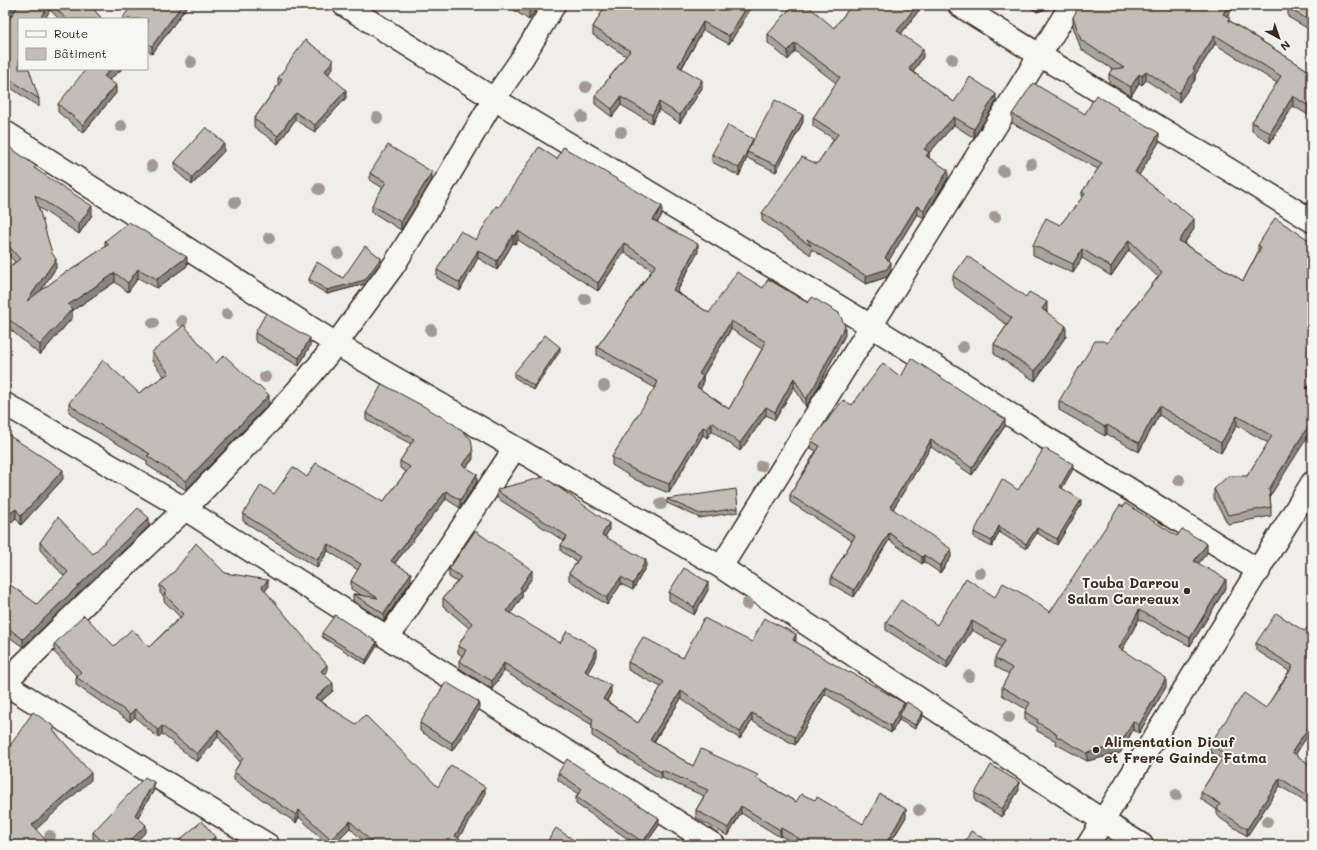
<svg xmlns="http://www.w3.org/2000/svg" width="1317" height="850" viewBox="0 0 1317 850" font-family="Mali,sans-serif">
<rect width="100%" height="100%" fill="#efeeea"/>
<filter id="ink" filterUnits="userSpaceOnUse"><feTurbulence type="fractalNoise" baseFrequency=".025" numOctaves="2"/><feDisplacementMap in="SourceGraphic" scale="8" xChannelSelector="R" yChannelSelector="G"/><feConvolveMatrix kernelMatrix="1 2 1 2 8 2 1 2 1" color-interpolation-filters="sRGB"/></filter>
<g filter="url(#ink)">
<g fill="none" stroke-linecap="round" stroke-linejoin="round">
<defs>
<path id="street" d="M344,5L494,99L871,326L956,379L1043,436L1150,502L1259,571
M959,5C1075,79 1195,147 1312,221
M5,132L336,344L721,567L1103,821L1142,845
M5,404L185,509L714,845
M721,567L1071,5
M388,638L515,448
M5,684L268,845"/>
<path id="secondary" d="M5,682L86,603L185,509L273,418L310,376L336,344L394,265L443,185L494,99L523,57L554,5
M1088,845L1312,483"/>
</defs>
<use href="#street" stroke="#3b2a1e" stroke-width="25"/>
<use href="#secondary" stroke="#3b2a1e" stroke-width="25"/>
<use href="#street" stroke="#f6f6f2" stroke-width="22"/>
<use href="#secondary" stroke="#f6f6f2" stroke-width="22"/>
</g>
<g fill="#a19992">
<circle cx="952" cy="59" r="6"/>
<circle cx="191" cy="62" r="6"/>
<circle cx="586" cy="87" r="6"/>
<circle cx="582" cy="117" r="6"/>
<circle cx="377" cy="118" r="6"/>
<circle cx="121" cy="126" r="6"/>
<circle cx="621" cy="132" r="6"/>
<circle cx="1031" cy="164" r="6"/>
<circle cx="152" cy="166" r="6"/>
<circle cx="1003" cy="171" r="6"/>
<circle cx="319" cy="189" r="6"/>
<circle cx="235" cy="202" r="6"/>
<circle cx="995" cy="217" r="6"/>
<circle cx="269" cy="238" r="6"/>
<circle cx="338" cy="253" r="6"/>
<circle cx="585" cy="299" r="6"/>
<circle cx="227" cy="314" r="6"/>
<circle cx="182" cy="321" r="6"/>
<circle cx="153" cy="323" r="6"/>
<circle cx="431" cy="330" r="6"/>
<circle cx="963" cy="347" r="6"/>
<circle cx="265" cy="377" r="6"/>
<circle cx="604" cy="386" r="6"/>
<circle cx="761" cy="466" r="6"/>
<circle cx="1179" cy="480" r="6"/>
<circle cx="661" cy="504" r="6"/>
<circle cx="980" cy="573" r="6"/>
<circle cx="747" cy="604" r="6"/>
<circle cx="969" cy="676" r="6"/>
<circle cx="1009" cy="717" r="6"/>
<circle cx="1176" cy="795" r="6"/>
<circle cx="919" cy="810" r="6"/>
<circle cx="1267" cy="822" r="6"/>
<circle cx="50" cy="836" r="6"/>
</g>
<path fill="#a7a39d" stroke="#3b2a1e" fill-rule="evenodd" d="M5,5H90L102,19H59L50,10L19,19V69L39,99V107L5,84V25L12,15L5,17Z
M188,5L152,54L147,50V19Z
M506,5H539L529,20Z
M606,5H753L729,44L703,30L682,68L702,88L680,123L659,110L652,123L621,105L612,117L595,104V96L626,56L593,35V27Z
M852,5H923L901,34L923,57L913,72L954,102H996L974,138L954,125L929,153V158L948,178L924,218L917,214L888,261L891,271L887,277L866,284L811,249V255L762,221V213L817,164L834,139L813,126V118L836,83L795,51L788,60L768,43V34L834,28Z
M1026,5H1056L1055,6L1037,12Z
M1235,5L1227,17L1230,21L1309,71L1312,67V117L1293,106L1270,143L1252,131V122L1277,83L1215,44L1195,75V80L1179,102L1146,80L1142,85L1139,83L1131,96L1109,83V74L1112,69L1081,49L1073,26V17Z
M1312,5V31L1288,17V8Z
M333,68L328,74L346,98L315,132L295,120L278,144L254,127V119L278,85V78Z
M122,69L109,80L116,93L83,133L58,112V104Z
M1118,110L1159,142L1139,175L1194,229L1184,244L1243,281L1258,252V245L1312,242L1270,497L1271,507V516L1228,524L1214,499V489L1247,476L1268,443L1237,425L1221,453L1159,415L1139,452L1107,434L1105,436L1059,410V401L1107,343L1158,277L1129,250L1111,276L1082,258L1073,273L1033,255V245L1060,225L1082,198V192L1098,169L1012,123V114H1085Z
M803,122L776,172L747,158L739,176L712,162V154L753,140Z
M5,142L9,147L92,215L79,234L38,207L56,268L40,291L105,247V241L187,266L157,288L138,278L128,292L115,282L72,311V318L40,355L5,325V270L15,262L5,251Z
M224,151L192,185L175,170V162Z
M557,159L662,215L657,223L698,252L677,292L709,313L763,288L845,335L815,393L806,407L794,387L775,420L766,415L740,451L712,431L707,438L703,435L669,493L636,480L612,465V457L655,388L597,355V347L652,270L624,252L598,291L518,240L515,244L513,243L497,270L478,258L460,291L437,278V270L476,240L499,207ZM731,329L762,349L729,409L700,389L703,384V376Z
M370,173L432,180L401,230L372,212V205L383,188L370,180Z
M381,262L365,284L327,294L309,283V279L343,278Z
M953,276L1047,312L1066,336L1035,381L994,354V344L1007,325L953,286Z
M255,333L310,346L299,366L255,341Z
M560,351L534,390L514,377V373Z
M152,352L216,363L269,404L186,490L147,465V461L82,423L69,412V403L139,393L164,376L152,361Z
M901,377L1005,426L972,475L931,447L893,509L951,557L940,573L924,562L922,564L889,540L854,597L831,584V577L852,541L790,502V495L816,451L811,448V441L852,405Z
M366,413L473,459L466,468L477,482L460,508L446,499L395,563L411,581L384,621L353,601V594L361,595L351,589V581L358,570L328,551L317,568L243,521V514L274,494L307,477L383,502L406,472L400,468V461L411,444L366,420Z
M5,433L63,479L21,525L16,518L5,527Z
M1073,469L1062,488L1081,505L1057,545L1037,533L1026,549L999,532L992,547L974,538V532L1018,490Z
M497,491L609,530L605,537L646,566L633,590L621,584L607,605L569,580V573L577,562L561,551V545L564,541L497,498Z
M667,499L738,508V512L700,518L667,503Z
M149,526L23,647L5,634V590L37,604L64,576L40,550V542L93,554Z
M1177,536L1207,553L1198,564L1226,588L1190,646L1139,619L1122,650L1166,687L1139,733L1133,730L1120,753L1087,761L1056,744V741L1037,731V727L1025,720V712L1026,709L1002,695V687L1009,675L995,666V658L1001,647L972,630L947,669L886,630V622L937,625L995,597L1050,612Z
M449,569L532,578L522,592V597L510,614L560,643L597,656L588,672L611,693L607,701L638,723L661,687L628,670V662L683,658L752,642H796L904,707L923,716L915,729L899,720L891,733L825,694L795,745L752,721L740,739L681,699L654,742L693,766L758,779L796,802L863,824L906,817L889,845H797L781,836L780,837L741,813L728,836L696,818V810L704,796L662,778L661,779L592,736V725L504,671L492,689L459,668V661L462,656L458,653V646L469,628L443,606V598L457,582L449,577Z
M225,573L268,587L265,591L327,672L325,675L333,691L321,701L438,787L485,795L458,838L470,845H367L350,828L333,845H328L299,817L296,823L234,780V772L240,762L218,737L197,762L162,734L158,738L135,717L130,722L76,685V677L77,676L54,652V644L114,646L149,647L180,617L164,601V597L160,593V585Z
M708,590L694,615L669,600V592Z
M1312,624V729L1295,755L1312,766V806L1280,786L1247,836L1217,816V810L1201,799V792L1222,759L1210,752V744L1266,708L1289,671L1256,650V643L1304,631Z
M322,633L377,646L366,664L322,637Z
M479,710L452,751L420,731V723Z
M558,773L659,825L645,845H637L576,804V797L578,794L558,780Z
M154,790L138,817L146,832L133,845H98L93,840V832Z
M1019,790L1002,817L975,801V793Z"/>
<path fill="#888480" stroke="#3b2a1e" d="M19,5V13L5,17V9Z
M48,5H50V10L45,19H40Z
M182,5H188L152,54V46Z
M532,5H539L529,20V9Z
M748,5H753L729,44V36Z
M917,5H923L897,39V31Z
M1037,5H1056L1055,6L1037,12Z
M1229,5H1235L1223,23V14Z
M703,22V30L678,74V66Z
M1215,35V44L1195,75V80L1179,102V93L1193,69Z
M795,43V51L788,60V51Z
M923,49V57L909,78V69Z
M333,60V68L325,79V71Z
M112,69H122L104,84V76Z
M1146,71V80L1142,85V76Z
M1139,74V83L1131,96V87Z
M702,80V88L680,123V115Z
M116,85V93L83,133V125Z
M346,90V98L315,132V125Z
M996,94V102L974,138V129Z
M1293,96V106L1270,143V133Z
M621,97V105L612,117V109Z
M659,102V110L652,123V115Z
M295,112V120L278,144V136Z
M803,115V122L776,172V165Z
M954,117V125L929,153V160L926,156L924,149Z
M1159,133V142L1135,182V172Z
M753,139V147L747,152V158L739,176V168Z
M224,143V151L192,185V177Z
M948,170V178L924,218V210Z
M432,172V180L401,230V222Z
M92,206V215L79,234V224Z
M662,206V215L653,229V220Z
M917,206V214L885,267V258Z
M1194,219V229L1179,250V241Z
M518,231V240L515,244V236Z
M513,235V243L497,270V261Z
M1129,240V250L1111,276V267Z
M624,243V252L598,291V283Z
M698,244V252L673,298V290Z
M1082,249V258L1073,273V264Z
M478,250V258L460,291V283Z
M187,257V266L157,288V279Z
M381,258V262L365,284L327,294V290Z
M56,259V268L27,311V301Z
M891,262V271L887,277L866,284V276Z
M138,269V278L128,292V283Z
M115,273V282L72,311V318L40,355V345L68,305Z
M1047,302V312L1042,309Z
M731,321V329L703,376V384L697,395V387L699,374Z
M845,326V335L815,393L806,407V399Z
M1066,326V336L1035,381V371Z
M310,338V346L299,366V358Z
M560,347V351L534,390V386Z
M794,378V387L775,420V412Z
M1312,383V392L1306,388Z
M269,395V404L186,490V481Z
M1159,406V415L1139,452V443Z
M766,407V415L740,451V443Z
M1237,416V425L1221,453V443Z
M1005,419V426L972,475V468Z
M1312,420V430L1269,498V489Z
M712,422V431L707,438V429Z
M1107,425V434L1105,436V427Z
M703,427V435L669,493V484Z
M931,440V447L890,514V507Z
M473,452V459L462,472V465Z
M1073,464V469L1060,492V487Z
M63,470V479L21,525V516Z
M477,474V482L460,508V500Z
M446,491V499L391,568V561Z
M1081,500V505L1057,545V539Z
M16,509V518L5,527V517Z
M149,518V526L23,647V639Z
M609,523V530L602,542V535Z
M999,526V532L992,547V541Z
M1037,528V533L1026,549V544Z
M889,533V540L854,597V590Z
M328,544V551L317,568V560Z
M1207,544V553L1194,569V561Z
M951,549V557L940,573V566Z
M924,555V562L922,564V557Z
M646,560V566L633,590V584Z
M532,570V578L522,592V597L507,619V611L520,588Z
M411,573V581L384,621V614Z
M621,577V584L607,605V598Z
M1226,579V588L1190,646V638Z
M268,580V587L262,595V587Z
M708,582V590L694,615V607Z
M1139,610V619L1119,656V648Z
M972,621V630L947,669V661Z
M796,634V642L793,640Z
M377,642V646L366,664V660Z
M597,649V656L585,678V671Z
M504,663V671L492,689V681Z
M327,665V672L321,679V671Z
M1166,678V687L1139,733V725Z
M333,683V691L315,706V698Z
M611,686V693L603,707V699Z
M825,686V694L795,745V737Z
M681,691V699L650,747V740Z
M479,702V710L452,751V743Z
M904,703V711L899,716V720L891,733V726Z
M135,709V717L130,722V714Z
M923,712V716L915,729V725Z
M752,713V721L740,739V732Z
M1133,721V730L1120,753L1087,761V753Z
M1312,722V729L1292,760V752Z
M162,726V734L158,738V730Z
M218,729V737L197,762V754Z
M662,770V778L661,779V772Z
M91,773V780L32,833V825Z
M1280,778V786L1247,836V829Z
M154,782V790L135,822V815Z
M1019,782V790L1002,817V809Z
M485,787V795L455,844V836Z
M741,806V813L728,836V828Z
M906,809V817L889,845H885Z
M299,810V817L296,823V815Z
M659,818V825L645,845H643V842Z
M350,821V828L333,845H331V839Z
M146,825V832L133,845H126Z
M781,828V836L780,837V830Z
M215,837V841L210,845H205Z"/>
<path fill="#c2bdb7" stroke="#3b2a1e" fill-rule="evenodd" d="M5,5H48L40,19H19V69H29L39,99L5,76V25L19,5L5,9Z
M53,5H90L102,19H66Z
M132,5H182L152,46L147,43V19H122Z
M523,5H532L529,9Z
M606,5H748L729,36L703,22L678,66L702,80L680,115L659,102L652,115L621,97L612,109L595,96L630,51L593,27Z
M793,5H807L834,28L852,5H917L897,31L923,49L909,69L954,102L970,77L996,94L974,129L954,117L924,149L929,152L926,156L948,170L924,210L917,206L885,258L891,262L887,269L866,276L807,239L811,246L762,213L802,157L817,164L838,134L813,118L840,77L795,43L788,51L768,34Z
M1080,5H1229L1223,14L1230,18L1228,20L1309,71L1312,67V108L1293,96L1270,133L1252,122L1281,76L1215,35L1193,69L1195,70L1179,93L1146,71L1142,76L1139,74L1131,87L1109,74L1112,69L1124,68L1081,40L1073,17Z
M1290,5H1312V22L1288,8Z
M305,40L333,60L325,71L346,90L315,125L295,112L278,136L254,119L282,80L278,78Z
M86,69H112L104,76L116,85L83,125L58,104Z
M1033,83L1085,114L1096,95L1118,108L1117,109L1124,112L1159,133L1135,172L1194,219L1179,241L1243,281L1261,247L1258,245L1275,218L1312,242V383L1306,388L1312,392V420L1269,489L1271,507L1228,515L1214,489L1228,476H1247L1272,436L1237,416L1221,443L1159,406L1139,443L1107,425L1105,427L1059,401L1095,341H1103L1107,343L1162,272L1129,240L1111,267L1082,249L1073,264L1033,245L1046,218L1060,225L1085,194L1082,192L1102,163L1012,114Z
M775,100L803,115L776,165L747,152Z
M728,125L753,139L739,168L712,154Z
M206,127L224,143L192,177L175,162Z
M5,142L9,144L8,146L36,166L34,168L92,206L79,224L35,195L52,253L56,259L27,301L67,271L68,272L109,244L105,241L129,222L187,257L157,279L138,269L128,283L115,273L68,305L72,309L40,345L5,316V270L20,259L5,242Z
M388,145L432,172L401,222L372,205L386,182L370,173Z
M539,147L557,159L563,147L662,206L653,220L698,244L673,290L709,313L737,272L763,288L768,279L808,303L812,297L839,313L845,326L815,385L806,399L794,378L775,412L766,407L740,443L712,422L707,429L703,427L669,484L636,471L612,457L658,382L597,347L656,265L624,243L598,283L518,231L515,236L513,235L497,261L478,250L460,283L437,270L460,231L476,240L496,206L499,207ZM731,321L766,342L729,409L697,387L703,376L699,374Z
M365,246L381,258L365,280L327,290L309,279L317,262L343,278Z
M967,256L1026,297L1029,292L1047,302L1042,309L1066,326L1035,371L994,344L1012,318L953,276Z
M266,313L310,338L299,358L255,333Z
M184,325L216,363L224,355L258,387L259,385L269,395L186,481L147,456L150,454L82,414L69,403L103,360L139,393L169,373L152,352Z
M545,335L560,347L534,386L514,373Z
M911,358L1005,419L972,468L931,440L890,507L951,549L940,566L924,555L922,557L889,533L854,590L831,577L855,536L790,495L820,446L811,441L843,400L852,405L883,363L901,377Z
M382,384L425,407L455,425L471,439L473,452L462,465L477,474L460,500L446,491L391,561L411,573L384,614L353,594L378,598L351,581L361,564L328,544L317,560L243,514L261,485L274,494L293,467L307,477L316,463L383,502L410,467L400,461L414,439L366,413Z
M5,433L63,470L21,516L16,509L5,517Z
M1044,448L1073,464L1060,487L1081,500L1057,539L1037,528L1026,544L999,526L992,541L974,532L1002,479L1018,490Z
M544,477L609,523L602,535L646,560L633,584L621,577L607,598L569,573L580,557L561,545L567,536L497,491L498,489Z
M736,489L738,508L700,514L667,499Z
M1125,503L1177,536L1182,529L1207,544L1194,561L1226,579L1190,638L1139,610L1119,648L1166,678L1139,725L1133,721L1120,745L1087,753L1056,736L1057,734L1037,722L1038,720L1025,712L1030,703L1002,687L1012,668L995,658L1005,640L972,621L947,661L886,622L901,600L937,625L966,578L995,597L1003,583L1023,594L1050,612L1120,505L1123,507Z
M138,508L149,518L23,639L5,626V590L9,584L37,604L68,572L40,542L58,517L93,554Z
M475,531L532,570L520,588L522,589L507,611L560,643L567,631L597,649L585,671L611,686L603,699L638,723L664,682L628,662L643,637L683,658L704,618L752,642L764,618L796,634L793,640L849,673L850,672L904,703L891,726L825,686L795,737L752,713L740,732L681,691L650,740L693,766L701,749L758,775L756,778L796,802L801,794L815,800L817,797L863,824L880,794L906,809L885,845H810L781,828L780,830L741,806L728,828L696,810L708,790L662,770L661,772L592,729V721L593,719L504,663L492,681L459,661L466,650L458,646L472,623L443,598L461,577L449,569Z
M196,543L225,573L268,580L262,587L327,665L321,671L333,683L315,698L356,724L365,715L438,787L451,765L485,787L455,836L470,845H375L350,821L331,839L299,810L296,815L234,772L243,758L218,729L197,754L162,726L158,730L135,709L130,714L76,677L81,672L54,644L84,615L114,646L132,629L149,647L184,614L164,594L167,592L160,585L174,572Z
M684,568L708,582L694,607L669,592Z
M1276,613L1304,631L1312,624V722L1292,752L1312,766V799L1280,778L1247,829L1217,809L1220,804L1201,792L1225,754L1210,744L1244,693L1266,708L1293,666L1256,643Z
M335,615L377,642L366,660L322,633Z
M446,682L479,702L452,743L420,723Z
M907,702L923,712L915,725L899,716Z
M33,712L55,727L53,730L91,773L32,825L50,845H5V740L10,746Z
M567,759L659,818L643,842L576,797L582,789L558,773Z
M991,765L1019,782L1002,809L975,793Z
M145,777L154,782L135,815L146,825L126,845H106L93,832Z
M202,821L215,837L205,845H178L176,843Z
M556,828L581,845H545Z
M971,831L995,845H963Z
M1312,838V845H1307Z"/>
</g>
<g fill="#3b2a1e" stroke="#f6f6f2" stroke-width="1.5">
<circle cx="1187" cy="591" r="4"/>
<circle cx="1096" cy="750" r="4"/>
</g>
<g text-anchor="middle" stroke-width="4" stroke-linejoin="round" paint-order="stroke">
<g font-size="14" font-weight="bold" fill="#3b2a1e" stroke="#f6f6f2" text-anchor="end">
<text x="1179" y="588">Touba Darrou<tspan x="1179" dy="16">Salam Carreaux</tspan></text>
<text x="1104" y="747" text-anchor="start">Alimentation Diouf<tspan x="1104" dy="16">et Frere Gainde Fatma</tspan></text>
</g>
</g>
<rect width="1317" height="850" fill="none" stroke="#f6f6f2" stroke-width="20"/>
<rect x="10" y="10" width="1297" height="830" fill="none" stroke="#3b2a1e" stroke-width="1.5" filter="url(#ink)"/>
<rect x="18" y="18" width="130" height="52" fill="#f6f6f2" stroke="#aba49d"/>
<rect x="26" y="31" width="20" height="6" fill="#f6f6f2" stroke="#aba49d"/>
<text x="54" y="38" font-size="12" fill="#3b2a1e">Route</text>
<rect x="26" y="48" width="20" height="12" fill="#c2bdb7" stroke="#aba49d"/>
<text x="54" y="58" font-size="12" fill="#3b2a1e">Bâtiment</text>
<g transform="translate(1279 38) rotate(140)" stroke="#f6f6f2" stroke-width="3" paint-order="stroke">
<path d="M0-3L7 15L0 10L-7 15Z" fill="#3b2a1e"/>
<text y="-6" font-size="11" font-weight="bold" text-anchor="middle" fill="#3b2a1e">N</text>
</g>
</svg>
